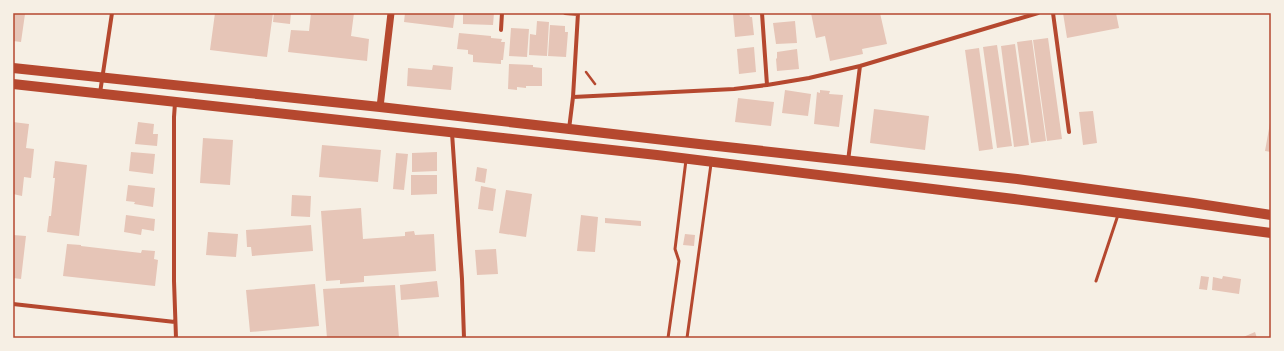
<svg xmlns="http://www.w3.org/2000/svg" width="1284" height="351" viewBox="0 0 1284 351" font-family="'Source Sans 3',sans-serif">
<rect width="100%" height="100%" fill="#f6efe4"/>
<path fill="#e6c5b7" d="M13,13L25,14L21,42L13,41Z
M215,13H273L267,57L210,50Z
M274,13H291L290,24L273,22Z
M311,13H354L351,36L369,39L367,61L288,52L291,30L309,31Z
M405,13H455L453,28L404,22Z
M463,13H494L493,25L463,24Z
M740,13H749L750,17H752L754,35L735,37L733,14Z
M811,13H880L887,44L862,49L863,54L830,61L825,36L816,38Z
M1063,13H1116L1119,28L1067,38Z
M537,21L549,22L547,56L529,55L530,34L536,35Z
M795,21L797,43L776,44L773,23Z
M550,25L565,26V32H568L566,57L548,56Z
M511,28L529,29L527,57L509,56Z
M459,33L491,36V38L502,39L501,42H505L503,60H501V64L473,62V55L468,54V50L457,49Z
M1048,38L1062,139L1047,141L1033,40Z
M1032,40L1046,141L1031,143L1017,42Z
M1015,44L1029,145L1014,147L1001,46Z
M997,45L1012,146L997,148L983,47Z
M754,47L756,72L739,74L737,49Z
M979,48L993,149L979,151L965,50Z
M797,49L799,69L777,71L776,59L777,58V52Z
M509,64L533,65V67L542,68V86H526V88L517,87V90L508,89Z
M433,65L453,67L451,90L407,86L408,68L432,70Z
M785,90L811,94L808,116L782,113Z
M820,90L830,91L829,94L843,95L839,127L814,124L817,92L820,93Z
M738,98L774,102L771,126L735,122Z
M874,109L929,116L925,150L870,143Z
M1093,111L1097,143L1083,145L1079,112Z
M13,122L29,124L26,148L34,149L31,178L24,177L22,196L13,194Z
M138,122L154,124L153,134H158L157,146L135,144Z
M1270,123H1271V152L1265,151Z
M203,138L233,140L230,185L200,183Z
M322,145L381,150L378,182L319,177Z
M131,152L155,154L153,174L129,171Z
M437,152V171L412,172V153Z
M396,153L408,154L404,190L393,189Z
M55,161L87,165L79,236L47,232L49,216H51L55,178H53Z
M477,167L487,169L485,183L475,181Z
M411,175H437V194L411,195Z
M128,185L155,188L153,207L134,204L135,202L126,201Z
M481,186L496,189L493,211L478,209Z
M506,190L532,194L526,237L499,233Z
M292,195L311,196L310,217L291,216Z
M361,208L363,239L405,236V232L414,231L415,235L434,234L436,271L366,276H364V282L340,284V280L326,281L321,211Z
M126,215L155,219L154,231L142,229L141,235L124,232Z
M581,215L598,217L595,252L577,251Z
M605,218L641,221V226L605,223Z
M311,225L313,251L252,256L251,247H247L246,230Z
M208,232L238,234L236,257L206,255Z
M685,234L695,235L694,246L683,245Z
M13,235L26,236L21,279L13,278Z
M67,244L81,245V246L141,253L142,250L155,251L154,259L158,260L155,286L63,276Z
M496,249L498,274L477,275L475,250Z
M1201,276L1209,277L1207,290L1199,289Z
M1223,276L1241,279L1239,294L1212,290L1213,277L1222,279Z
M437,281L439,297L401,300L400,285Z
M315,284L319,326L250,332L246,290Z
M395,285L399,338H327L323,289Z
M1255,332L1257,338H1241Z"/>
<g fill="none" stroke-linecap="round" stroke-linejoin="round">
<path stroke="#b5482f" stroke-width="2.5" d="M586,72L595,84"/>
<path stroke="#b5482f" stroke-width="3" d="M1096,281L1118,215
M668,338L679,261L675,249L686,160
M687,338L711,164"/>
<path stroke="#b5482f" stroke-width="4" d="M565,13L578,14
M762,13L767,85
M1053,13L1069,132
M501,30L502,13
M100,93L112,13
M573,97L578,13
M175,103L174,117V281L176,338
M569,129L573,97L734,89L767,85L809,78L860,66L1038,13
M452,133L462,279L464,338
M848,161L860,66
M13,304L175,322"/>
<path stroke="#b5482f" stroke-width="7" d="M380,107L391,13"/>
<path stroke="#b5482f" stroke-width="10" d="M13,68L380,107L699,144L1017,179L1193,203L1271,215
M13,84L657,155L1014,199L1271,233"/>
</g>
<rect width="1284" height="351" fill="none" stroke="#f6efe4" stroke-width="28"/>
<rect x="14" y="14" width="1256" height="323" fill="none" stroke="#b5482f" stroke-width="1.5"/>
</svg>
